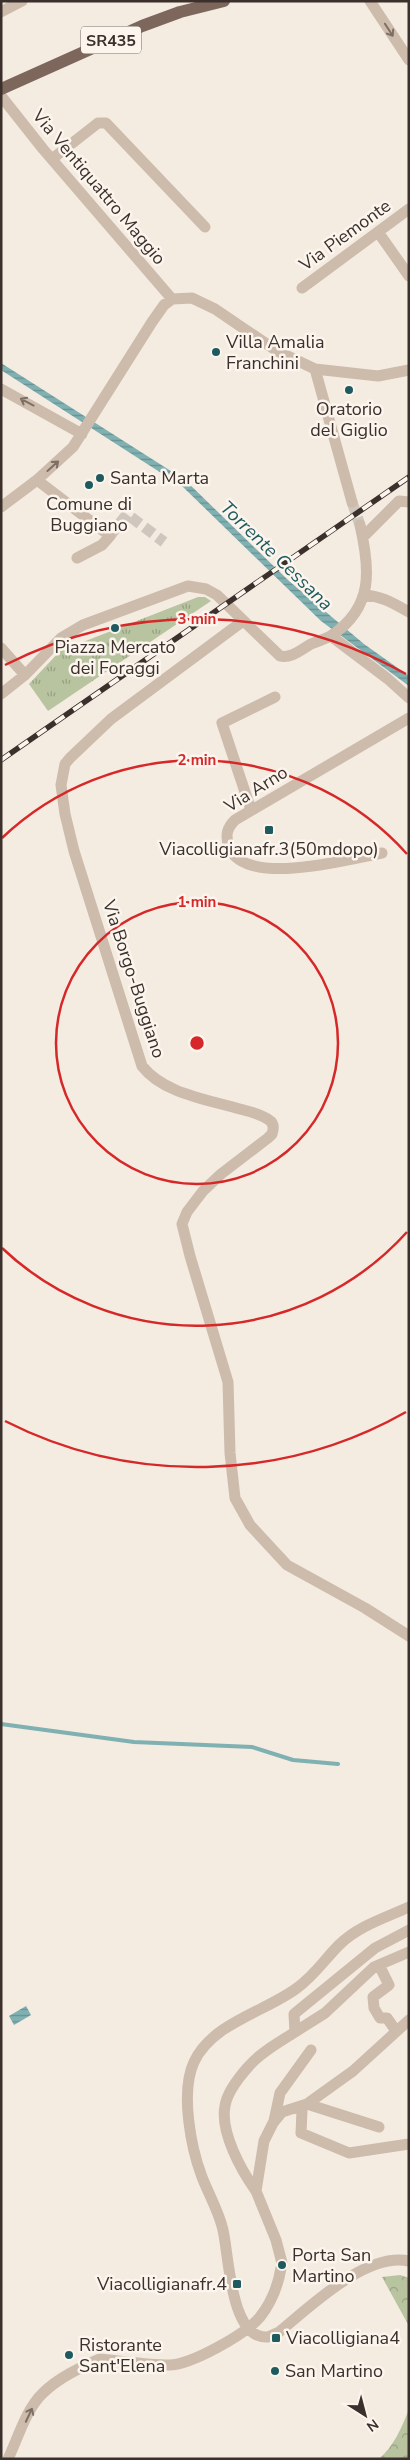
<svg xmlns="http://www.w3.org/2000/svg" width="410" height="2460" viewBox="0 0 410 2460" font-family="'Nunito Sans',sans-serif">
<defs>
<pattern id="grass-tufts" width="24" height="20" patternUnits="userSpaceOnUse" patternTransform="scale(1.25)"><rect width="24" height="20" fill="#b8c4a0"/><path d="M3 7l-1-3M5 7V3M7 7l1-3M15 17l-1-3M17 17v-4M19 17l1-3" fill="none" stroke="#97a083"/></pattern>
<pattern id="forest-crowns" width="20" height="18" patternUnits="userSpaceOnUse" patternTransform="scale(1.25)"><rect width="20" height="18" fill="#b8c4a0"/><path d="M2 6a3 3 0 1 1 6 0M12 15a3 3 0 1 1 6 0" fill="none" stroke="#97a083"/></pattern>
<pattern id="water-rules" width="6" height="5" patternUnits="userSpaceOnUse" patternTransform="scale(1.25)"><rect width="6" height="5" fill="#7fb0b2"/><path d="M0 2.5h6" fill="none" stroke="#699091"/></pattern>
</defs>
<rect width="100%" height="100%" fill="#f4ebe1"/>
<path fill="url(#grass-tufts)" d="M198,597H205L211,601L48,711L29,684L60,651Z"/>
<path fill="url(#forest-crowns)" d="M400,2275L409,2278V2326L382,2277Z
M409,2409V2459H379C394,2446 402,2427 409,2409Z"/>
<path fill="url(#water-rules)" d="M1,363L185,480L289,581L364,644L409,676V686L321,621L183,487L1,370Z
M26,2006L31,2015L14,2025L9,2016Z"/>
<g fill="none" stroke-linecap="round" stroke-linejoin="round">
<path stroke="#7fb0b2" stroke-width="4" d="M1,1724L134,1742L252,1747L293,1760L338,1764"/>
<path stroke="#cfc6bd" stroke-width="11" stroke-dasharray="11 5.5" stroke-linecap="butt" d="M352,502L360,525
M110,536L127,514L164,542"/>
<path stroke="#cdbbac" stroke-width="11" d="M370,1L409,60
M1,12L22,1
M1,96L43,149L172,299
M52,159L98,123H106L205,227
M378,232L409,276
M302,288L409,209
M315,369L352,502
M1,389L82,434
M37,480L110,536L102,545L77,558
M1,507L37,480L73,447L152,322L164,305L172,299L192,298L215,309L277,351L315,369L378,376L409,370
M363,537L399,501L409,502
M364,595C382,596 393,603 409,612
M243,621L111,719L70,758L65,764L61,785L65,814L74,851L142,1066C163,1093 205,1099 236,1108C247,1111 260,1113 269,1120C274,1123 274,1128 272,1134L268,1138L221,1174L203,1191L187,1212L182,1224L190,1256L228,1382L230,1453L235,1498L250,1525L287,1565L365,1608L409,1636
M331,636L388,679L409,698
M1,648L25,675
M1,694L25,675L61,638L83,625L188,586L206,589L217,595L280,656C291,659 302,649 311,644C318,641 326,639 332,635C374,607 370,569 360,525
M251,810L222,723L275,697
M382,853C349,859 245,888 229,847C225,835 227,828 235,820L409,718
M409,1907C385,1918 358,1926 339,1945C325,1959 314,1976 297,1988C265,2012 212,2023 194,2062C180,2092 191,2148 202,2177C209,2195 219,2212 223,2230C229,2255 230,2340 268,2337L279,2332C311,2306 366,2252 409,2261
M379,1965L389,1985L373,1997L374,2008L380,2018H387L396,2031
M295,2032L325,2013L374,1967L409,1952
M307,2104L379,2127
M298,2107L302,2111L301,2133L349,2153L409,2144
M274,2121L280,2093L311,2050
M256,2191C241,2170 220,2132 225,2106C227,2092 240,2076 249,2066C261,2052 280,2042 295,2032L294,2014L375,1948L409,1930
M282,2263L276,2240L256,2191L264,2141L273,2123L282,2112L307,2104L353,2071L409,2020
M8,2459C18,2438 26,2409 43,2393C57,2379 82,2366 100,2359C123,2361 147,2365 169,2365C191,2365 246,2334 260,2317C271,2303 278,2286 281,2268"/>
<path stroke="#7d675c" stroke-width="12" d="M1,89L142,26L180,12L224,1"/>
<defs>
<path id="rail" d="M1,760L409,477"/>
</defs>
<use href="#rail" stroke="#3b302b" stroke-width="5.5"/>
<use href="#rail" stroke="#fbf5ee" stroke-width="4" stroke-dasharray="11" stroke-linecap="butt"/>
</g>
<defs><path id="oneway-shaft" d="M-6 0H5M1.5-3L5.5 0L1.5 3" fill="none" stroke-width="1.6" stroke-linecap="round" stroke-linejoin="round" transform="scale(1.25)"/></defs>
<g stroke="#7d6f65">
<use href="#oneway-shaft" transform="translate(389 30) rotate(57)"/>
<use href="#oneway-shaft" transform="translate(27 402) rotate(-152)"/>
<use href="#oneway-shaft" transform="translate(53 466) rotate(-42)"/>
<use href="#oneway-shaft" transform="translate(29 2415) rotate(-65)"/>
</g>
<g fill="none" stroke="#d62828" stroke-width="2.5">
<circle cx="197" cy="1043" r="141"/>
<path d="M407 1232A283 283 0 0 1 2 1248M2 838A283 283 0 0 1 407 854"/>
<path d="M406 1412A424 424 0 0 1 5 1421M5 665A424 424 0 0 1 406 674"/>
</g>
<g fill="#1f5a5e" stroke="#fbf5ee" stroke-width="2">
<circle cx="216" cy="352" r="5"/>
<circle cx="349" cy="390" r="5"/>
<circle cx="100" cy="478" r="5"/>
<circle cx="89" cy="485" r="5"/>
<circle cx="115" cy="628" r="5"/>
<rect x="264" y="825" width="10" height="10" rx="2.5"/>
<circle cx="282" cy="2265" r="5"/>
<rect x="232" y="2279" width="10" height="10" rx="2.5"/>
<rect x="271" y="2333" width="10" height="10" rx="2.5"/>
<circle cx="69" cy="2355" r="5"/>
<circle cx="275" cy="2371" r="5"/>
</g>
<g text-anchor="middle" stroke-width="5" stroke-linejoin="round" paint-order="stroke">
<rect fill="#fbf5ee" stroke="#756b66" stroke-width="1" x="81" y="26.5" width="60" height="27" rx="4"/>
<g font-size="16" font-weight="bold" fill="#3b302b">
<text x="111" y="46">SR435</text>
</g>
<g font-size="18" fill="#3b302b" stroke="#fbf5ee">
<text transform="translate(99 187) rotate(50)" y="6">Via Ventiquattro Maggio</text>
<text transform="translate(345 235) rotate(-36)" y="6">Via Piemonte</text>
<text transform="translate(256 789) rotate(-32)" y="6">Via Arno</text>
<text transform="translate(134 979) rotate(72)" y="6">Via Borgo-Buggiano</text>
</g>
<g font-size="18" fill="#3b302b" stroke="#fbf5ee" text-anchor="start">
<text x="226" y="348">Villa Amalia<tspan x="226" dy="21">Franchini</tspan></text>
<text x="349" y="415" text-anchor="middle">Oratorio<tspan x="349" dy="21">del Giglio</tspan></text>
<text x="110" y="484">Santa Marta</text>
<text x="89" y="510" text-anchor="middle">Comune di<tspan x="89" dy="21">Buggiano</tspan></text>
<text x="115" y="653" text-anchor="middle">Piazza Mercato<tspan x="115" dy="21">dei Foraggi</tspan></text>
<text x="269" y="855" text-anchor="middle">Viacolligianafr.3(50mdopo)</text>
<text x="292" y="2261">Porta San<tspan x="292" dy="21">Martino</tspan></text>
<text x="227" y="2290" text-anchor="end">Viacolligianafr.4</text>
<text x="286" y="2344">Viacolligiana4</text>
<text x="79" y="2351">Ristorante<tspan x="79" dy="21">Sant'Elena</tspan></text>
<text x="285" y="2377">San Martino</text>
</g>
<g font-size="19" font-style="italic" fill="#1f5a5e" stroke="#fbf5ee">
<text transform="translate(277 555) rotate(44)" y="7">Torrente Cessana</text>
</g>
</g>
<circle cx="197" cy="1043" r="8" fill="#d62828" stroke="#fbf5ee" stroke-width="2.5"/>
<g font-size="15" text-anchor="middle" font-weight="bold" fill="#d62828" stroke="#fbf5ee" stroke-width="5" stroke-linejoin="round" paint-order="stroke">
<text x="197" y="624">3 min</text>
<text x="197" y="765">2 min</text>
<text x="197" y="907">1 min</text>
</g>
<rect width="410" height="2460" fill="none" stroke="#3b302b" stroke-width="5"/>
<g transform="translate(365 2415) rotate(144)" stroke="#fbf5ee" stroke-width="4" paint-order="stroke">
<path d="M0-4L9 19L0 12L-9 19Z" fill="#3b302b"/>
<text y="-8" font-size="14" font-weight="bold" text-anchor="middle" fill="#3b302b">N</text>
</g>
</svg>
